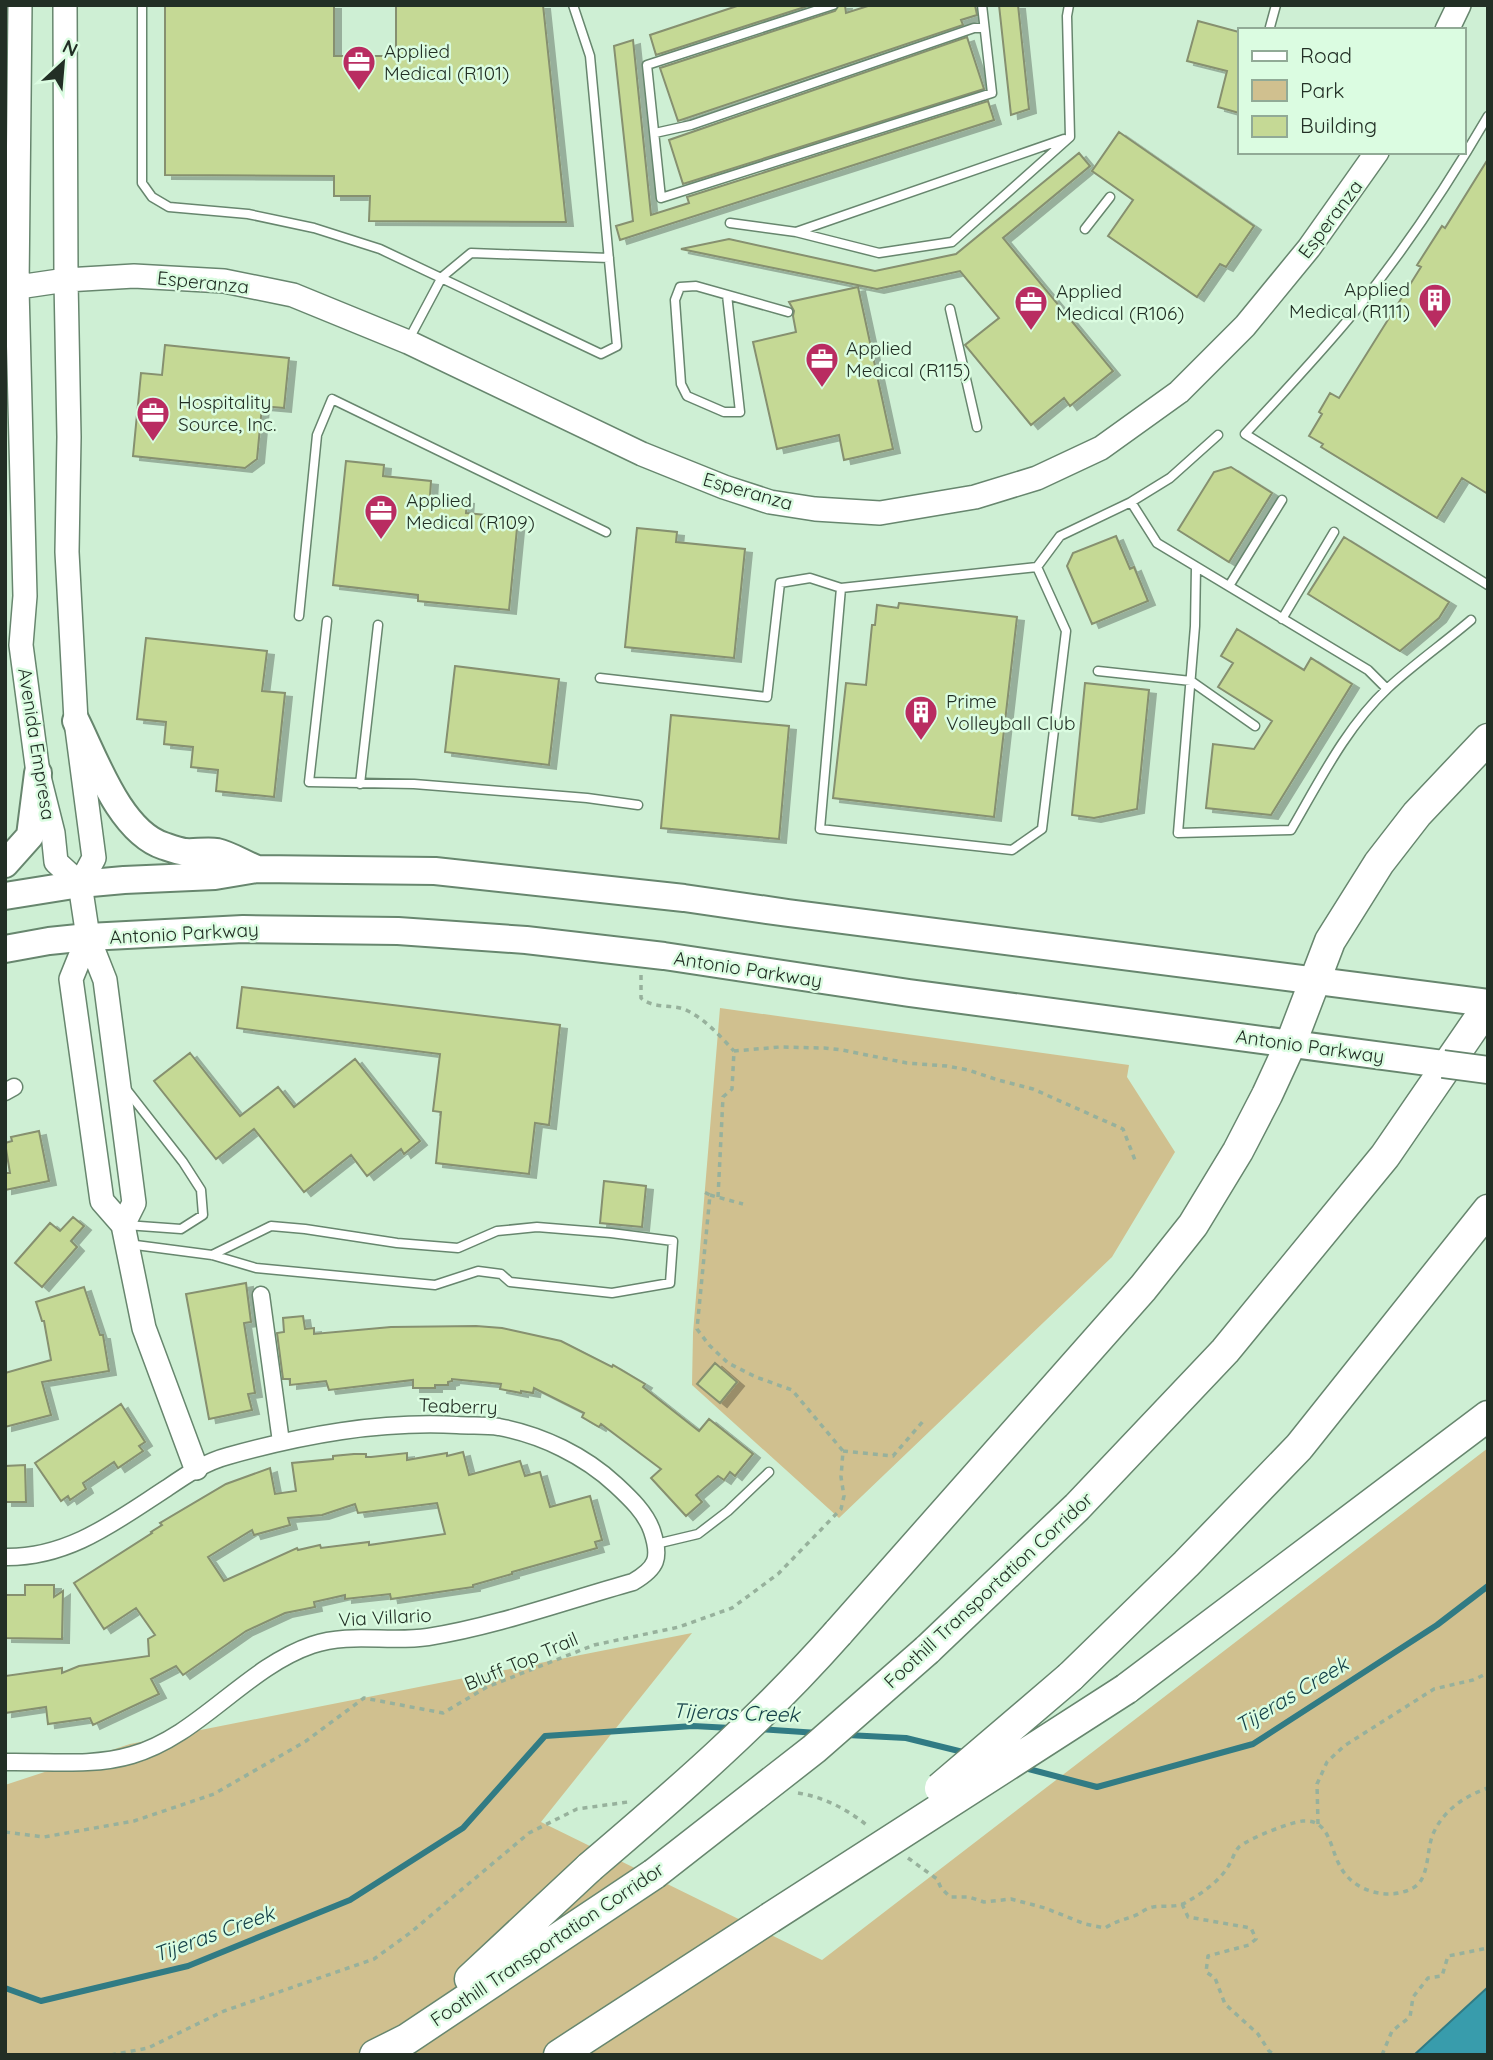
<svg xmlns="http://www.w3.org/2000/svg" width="1493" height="2060" viewBox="0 0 1493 2060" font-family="Quicksand,sans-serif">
<defs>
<filter id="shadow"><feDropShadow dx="7" dy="4" stdDeviation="0" flood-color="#0004"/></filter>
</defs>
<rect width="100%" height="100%" fill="#ceefd4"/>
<path fill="#d0c08f" d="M720,1008L1129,1065L1127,1077L1175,1152L1112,1257L839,1518L692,1385L693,1333Z
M1488,1448V2055H5V1785L130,1744L692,1633L541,1822L822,1960Z"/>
<path fill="#389cac" stroke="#317b84" stroke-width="2" d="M1488,1987V2055H1414Z"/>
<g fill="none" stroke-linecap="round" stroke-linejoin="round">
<path stroke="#317b84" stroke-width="6" d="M759,1729L818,1733
M847,1735L906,1738L967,1753
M1021,1767L1097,1787L1253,1744L1437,1625L1488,1586
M5,1988L41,2001L188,1966L350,1900L463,1828L545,1736L693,1726L731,1728"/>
</g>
<path fill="#c5d995" stroke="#86906f" stroke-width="2" fill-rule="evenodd" filter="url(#shadow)" d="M165,5H334V56H396V5H543L566,222L369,221L370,196H334V176L165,175Z
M740,5H811L656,55L650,35Z
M839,5H845L846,13L871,5H975L977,15L961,20L963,25L678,121L660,68L835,11Z
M999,5H1018L1029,109L1011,115Z
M1198,21L1239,32V113L1218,107L1227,71L1187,61Z
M967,37L984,89L683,184L669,140Z
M633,40L651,215L689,203L687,197L988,101L994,120L620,240L616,226L633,221L614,46Z
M1119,132L1254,226L1226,267L1220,264L1197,297L1108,236L1133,200L1092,171Z
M1079,153L1090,166L1003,238L1113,371L1070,406L1064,398L1031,425L965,345L999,318L960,271L877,289L681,249L729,239L875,271L956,254Z
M1488,159V494L1462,478L1437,518L1321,447L1323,444L1309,436L1322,414L1319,412L1330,393L1339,398L1421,267L1417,265L1442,226L1445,228Z
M858,287L893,449L844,460L839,435L777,449L753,342L796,332L793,316L794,311L789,302Z
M165,345L289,358L284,408L262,406L257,459L245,468L133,456L141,373L162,375Z
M346,461L384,465L383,476L431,481L430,496L467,500L466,513L518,518L509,610L418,601V595L333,585Z
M1231,467L1272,493L1229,562L1178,530L1214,472Z
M637,528L677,532L676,542L745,549L734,658L625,647Z
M1116,536L1130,569L1134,567L1148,601L1092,624L1067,566L1073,553Z
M1344,537L1449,602L1439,618L1400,651L1308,594Z
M899,603L1017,617L994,817L833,798L846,683L866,685L872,625H875L877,605L898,608Z
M1237,629L1304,670L1311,658L1352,684L1271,815L1206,808L1213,744L1254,749L1272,721L1218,687L1233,663L1221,656Z
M146,638L267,651L262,691L285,693L274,797L216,791L218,770L191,767L193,747L164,744L166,722L137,719Z
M455,666L559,679L549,765L445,752Z
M1085,683L1149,690L1137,809L1094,818L1072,815Z
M671,715L789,726L779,839L661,828Z
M242,987L560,1025L549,1125L535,1123L529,1174L436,1163L441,1112L433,1111L440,1054L237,1028Z
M190,1053L240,1116L278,1087L294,1107L355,1059L420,1141L404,1154L401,1149L367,1176L351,1155L304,1192L254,1129L216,1159L154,1081Z
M39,1131L49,1181L5,1190V1173H10L5,1143L12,1141L11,1137Z
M604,1181L646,1186L642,1227L600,1223Z
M73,1217L84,1226L71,1241L77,1247L42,1287L15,1263L50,1223L60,1231Z
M246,1283L251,1322L244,1323L255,1393L248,1394L252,1410L209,1419L186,1294Z
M84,1287L100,1335H103L109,1371L42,1382L51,1415L5,1427V1373L51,1360L44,1321H42L36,1302Z
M303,1316L305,1329L314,1328V1334L391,1327L476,1326L502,1328L561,1341L612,1367L613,1365L645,1384L643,1387L699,1431L709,1419L753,1454L735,1476L730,1472L724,1480L718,1476L696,1495L702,1502L686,1516L651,1478L661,1469L601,1424L599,1427L582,1417L584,1413L534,1388L533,1393L521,1391V1393L500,1389L501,1384L452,1379V1381L448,1382V1385H435V1388H413V1380L329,1390L326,1381L290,1385V1379H283L277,1333L284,1332L283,1318Z
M715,1363L737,1382L720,1403L697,1384Z
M121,1404L145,1442L139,1446L143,1451L118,1468L114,1462L83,1483L86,1489L70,1500L68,1496L61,1501L35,1463Z
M463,1452L469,1475L520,1461L525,1476L540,1472L550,1507L590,1496L602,1540L595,1542L597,1548L512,1572V1574L473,1585V1587L391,1599L390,1594L345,1599V1595L314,1602L315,1607L285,1613L246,1631L183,1675L176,1666L151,1679L159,1694L93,1725L90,1718L48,1724L46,1707L5,1713V1676L62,1668V1673L79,1666L149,1656L148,1639L155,1635L136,1608L104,1629L74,1583L152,1533L151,1532L162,1525L160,1523L226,1484L270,1468L275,1494L296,1491L292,1463L333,1459V1456L354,1454H366V1457H371L407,1453V1460L447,1453V1456ZM437,1503L445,1534L369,1545V1542L321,1548L320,1545L298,1550L297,1548L224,1581L208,1557L252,1530L254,1535L290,1525L288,1518L322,1515L355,1504L358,1513Z
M25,1465L26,1502H5V1466Z
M25,1585H54V1597L63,1591L62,1639L5,1638V1595H25Z"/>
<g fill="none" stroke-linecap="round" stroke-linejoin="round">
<defs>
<path id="lane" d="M142,5V183L152,197L169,207L248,214L314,228L380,249L601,354L617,346L590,56L573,5
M833,5L647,65L661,198L992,93L982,5
M1270,27L1276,5
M1488,116C1449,183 1405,249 1356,310C1321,353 1283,393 1245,434L1488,585
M655,133L691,125L974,28H984
M730,223L796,232L879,253L952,242L1070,137L1067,16L1069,5
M1085,229L1110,197
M796,232L1064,139
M727,295L740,412H724L687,396L681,384L675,300L680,287L696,286L788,312
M950,309L977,427
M409,339L442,277L471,253L609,258
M1131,502L1157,543L1368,670L1387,689
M1196,567L1195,626L1178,833L1291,830C1319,782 1346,727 1388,688C1414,664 1444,643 1471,620
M1229,586L1282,500
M841,588L820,829L1012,850L1042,829L1066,631L1037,567
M299,616L317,435L332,399L606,532
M1282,619L1334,532
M327,621L309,782L414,784L587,798L638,805
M1098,671L1191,681L1255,726
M600,678L767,697L780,583L810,578L841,588L1037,567L1060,536L1131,502L1170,478L1218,435
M360,784L378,625
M126,1089L183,1162L201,1190L203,1215L181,1229L126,1225
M128,1244L212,1255L256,1268L435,1285L478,1271L501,1274L510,1282L612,1293L670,1283L673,1241L611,1233L537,1227L497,1231L458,1248L397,1243L305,1229L271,1226L212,1255
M656,1544L698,1534L728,1511L769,1472"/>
<path id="street" d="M5,1092L14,1087
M261,1295L281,1442
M5,1557C69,1558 116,1521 167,1488C186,1475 205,1462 228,1456C303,1435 379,1421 457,1425C471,1426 486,1425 499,1427C542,1435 585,1456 616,1485C630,1498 646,1513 652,1531C661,1558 657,1568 633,1582C565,1601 497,1626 428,1637C389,1643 350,1632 312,1645C245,1668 199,1736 132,1755C92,1767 47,1761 5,1762"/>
<path id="secondary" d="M20,5L17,288L25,596L21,645L38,773L53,833L56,862L80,884L88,937L105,980L134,1203L123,1225
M65,5L66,280L69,437L67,552L76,721L94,858L80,884
M1447,30L1459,5
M5,289L66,280L134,276L224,281L293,295L408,342L642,454L724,487L770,502L815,509L880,513L975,497L1037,478L1101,448L1179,392L1245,326L1309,248L1377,152
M88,937L71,979L102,1201L123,1225L144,1328L196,1468"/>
<path id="primary" d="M76,721C95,759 120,832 164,846C170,848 178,851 185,852C195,853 207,850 217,852C230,855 244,864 257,869
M5,864L30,836L38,773
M5,896L80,884L124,880L215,876L257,869L435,871L684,898L788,913L1488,1003
M5,949L49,941L88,937L243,929L398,931L526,940L664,956L909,993L1443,1064"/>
<path id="highway" d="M838,1633L1143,1288L1193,1225L1238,1151L1267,1095L1291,1043L1330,941L1379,863L1417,814L1488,739
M927,1650L1077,1507L1225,1351L1385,1156L1488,1006
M1070,1677L1186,1564L1299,1447L1488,1210
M1126,1689L1488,1416
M470,1979L590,1867
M375,2055L407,2039L654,1874
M559,2055L770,1918"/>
</defs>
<use href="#lane" stroke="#67866e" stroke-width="11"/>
<use href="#street" stroke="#67866e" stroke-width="19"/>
<use href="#secondary" stroke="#67866e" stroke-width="26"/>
<use href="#primary" stroke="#67866e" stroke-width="30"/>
<use href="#highway" stroke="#67866e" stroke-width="33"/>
<path stroke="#97b19c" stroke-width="3.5" stroke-dasharray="5 5" stroke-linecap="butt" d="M641,975V998C655,1010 673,1003 688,1011C706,1020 721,1037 734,1051
M710,1195L743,1204
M718,1197L723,1097L732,1089L734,1051L780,1047L824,1048L842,1050L907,1063L947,1066L968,1070L998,1080L1033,1089L1123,1129L1135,1160
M843,1451L893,1456L925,1419
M798,1793C824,1797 849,1810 869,1827
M1318,1824L1317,1784L1327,1762L1344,1746L1434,1689L1473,1680L1488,1673
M5,1832L44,1837L134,1821L214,1794L306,1741L364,1698L443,1713L487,1687L594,1645L679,1627L732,1608L778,1574L841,1509L844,1496L841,1477L843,1451L792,1390L756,1377L728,1363L709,1345L697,1329L710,1195L702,1191
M908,1858L937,1879L941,1888L950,1897H969L984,1902L1011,1899L1045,1908L1085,1924L1105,1928C1116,1921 1123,1920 1134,1916C1141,1913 1146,1908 1153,1907C1164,1905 1175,1908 1185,1903C1201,1894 1220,1881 1229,1865C1233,1859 1234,1852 1239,1847C1248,1839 1290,1822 1303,1821C1330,1819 1330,1849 1340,1866C1353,1892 1389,1901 1413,1888C1430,1879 1426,1850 1433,1834C1443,1811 1464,1796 1488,1788
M1182,1904L1188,1917L1251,1928L1256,1939L1249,1945L1208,1956L1206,1972L1215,1978L1225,2004L1258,2034L1269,2051L1275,2055
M111,2055L148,2048L224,2011L374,1959L410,1933L529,1833L577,1809L628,1802
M1382,2055L1392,2031L1410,2017L1413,1997L1428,1978L1442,1976L1448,1956L1488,1948"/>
<use href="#lane" stroke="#fff" stroke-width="8"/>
<use href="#street" stroke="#fff" stroke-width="16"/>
<use href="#secondary" stroke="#fff" stroke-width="23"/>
<use href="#primary" stroke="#fff" stroke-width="26"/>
<use href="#highway" stroke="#fff" stroke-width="30"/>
<defs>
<path id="primary-bridge" d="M1443,1064L1488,1070"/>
<path id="highway-bridge" d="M940,1788L1070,1677
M590,1867C677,1793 762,1719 838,1633
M654,1874L814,1749L927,1650
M770,1918L1126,1689"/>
</defs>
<use href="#primary-bridge" stroke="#67866e" stroke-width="30" stroke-linecap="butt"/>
<use href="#highway-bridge" stroke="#67866e" stroke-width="33" stroke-linecap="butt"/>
<use href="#primary-bridge" stroke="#fff" stroke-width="26"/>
<use href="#highway-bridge" stroke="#fff" stroke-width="30"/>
</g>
<defs>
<symbol id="office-pin" viewBox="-11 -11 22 30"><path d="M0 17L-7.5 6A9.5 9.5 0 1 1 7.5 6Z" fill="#b92c61" stroke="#dbfce1"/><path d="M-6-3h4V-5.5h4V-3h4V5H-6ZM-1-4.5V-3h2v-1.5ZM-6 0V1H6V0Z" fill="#fff"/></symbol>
<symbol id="building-pin" viewBox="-11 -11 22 30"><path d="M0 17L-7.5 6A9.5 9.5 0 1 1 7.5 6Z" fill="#b92c61" stroke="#dbfce1"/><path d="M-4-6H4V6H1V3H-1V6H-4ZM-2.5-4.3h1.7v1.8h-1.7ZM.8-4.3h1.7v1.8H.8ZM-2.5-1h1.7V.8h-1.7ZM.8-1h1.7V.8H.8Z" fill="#fff"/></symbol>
</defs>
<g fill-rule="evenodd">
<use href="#office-pin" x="340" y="43" width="38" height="52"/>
<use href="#building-pin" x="1416" y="281" width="38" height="52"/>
<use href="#office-pin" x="1012" y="283" width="38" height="52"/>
<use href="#office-pin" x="803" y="340" width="38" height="52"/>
<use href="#office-pin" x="134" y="394" width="38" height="52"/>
<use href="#office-pin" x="362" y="492" width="38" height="52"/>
<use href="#building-pin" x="902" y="693" width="38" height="52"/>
</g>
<g text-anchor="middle" stroke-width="5" stroke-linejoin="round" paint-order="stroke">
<g font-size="19" fill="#222f25" stroke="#dbfce1" text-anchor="start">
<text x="384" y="58">Applied<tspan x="384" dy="22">Medical (R101)</tspan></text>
<text x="1410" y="296" text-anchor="end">Applied<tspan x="1410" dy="22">Medical (R111)</tspan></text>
<text x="1056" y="298">Applied<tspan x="1056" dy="22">Medical (R106)</tspan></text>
<text x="846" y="355">Applied<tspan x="846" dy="22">Medical (R115)</tspan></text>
<text x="178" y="409">Hospitality<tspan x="178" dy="22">Source, Inc.</tspan></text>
<text x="406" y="507">Applied<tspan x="406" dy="22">Medical (R109)</tspan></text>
<text x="946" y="708">Prime<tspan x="946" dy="22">Volleyball Club</tspan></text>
</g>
<g font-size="19" fill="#222f25" stroke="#dbfce1">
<text transform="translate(1330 219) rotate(-53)" y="7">Esperanza</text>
<text transform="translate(203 282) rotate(6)" y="7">Esperanza</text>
<text transform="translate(748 491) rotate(16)" y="7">Esperanza</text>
<text transform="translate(37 744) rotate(81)" y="7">Avenida Empresa</text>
<text transform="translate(184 933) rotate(-3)" y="7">Antonio Parkway</text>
<text transform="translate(748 969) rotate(9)" y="7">Antonio Parkway</text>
<text transform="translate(1310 1046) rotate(8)" y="7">Antonio Parkway</text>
<text transform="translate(458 1406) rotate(2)" y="7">Teaberry</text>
<text transform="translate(988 1590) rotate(-43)" y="7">Foothill Transportation Corridor</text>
<text transform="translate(385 1617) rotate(-3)" y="7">Via Villario</text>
<text transform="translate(521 1661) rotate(-23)" y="7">Bluff Top Trail</text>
<text transform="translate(547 1944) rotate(-34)" y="7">Foothill Transportation Corridor</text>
</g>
<g font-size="21" font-style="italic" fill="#154148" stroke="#dbfce1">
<text transform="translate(1292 1695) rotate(-31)" y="7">Tijeras Creek</text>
<text transform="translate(736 1713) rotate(2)" y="7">Tijeras Creek</text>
<text transform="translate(214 1934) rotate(-20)" y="7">Tijeras Creek</text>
</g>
</g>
<rect width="1493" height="2060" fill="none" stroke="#222f25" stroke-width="14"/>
<rect x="1238" y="28" width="228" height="126" fill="#dbfce1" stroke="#91aa96" stroke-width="2"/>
<rect x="1252" y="51" width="35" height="10" fill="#ffffff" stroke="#91aa96" stroke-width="2"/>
<text x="1300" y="63" font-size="21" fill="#222f25">Road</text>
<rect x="1252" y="80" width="35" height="21" fill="#d0c08f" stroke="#91aa96" stroke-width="2"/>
<text x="1300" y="98" font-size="21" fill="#222f25">Park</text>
<rect x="1252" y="116" width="35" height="21" fill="#c5d995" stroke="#91aa96" stroke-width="2"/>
<text x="1300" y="133" font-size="21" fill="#222f25">Building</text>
<g transform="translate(63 63) rotate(26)" stroke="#dbfce1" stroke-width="5" paint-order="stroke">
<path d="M0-5L12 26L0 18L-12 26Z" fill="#222f25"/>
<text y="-10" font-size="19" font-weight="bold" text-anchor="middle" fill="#222f25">N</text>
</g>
</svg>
